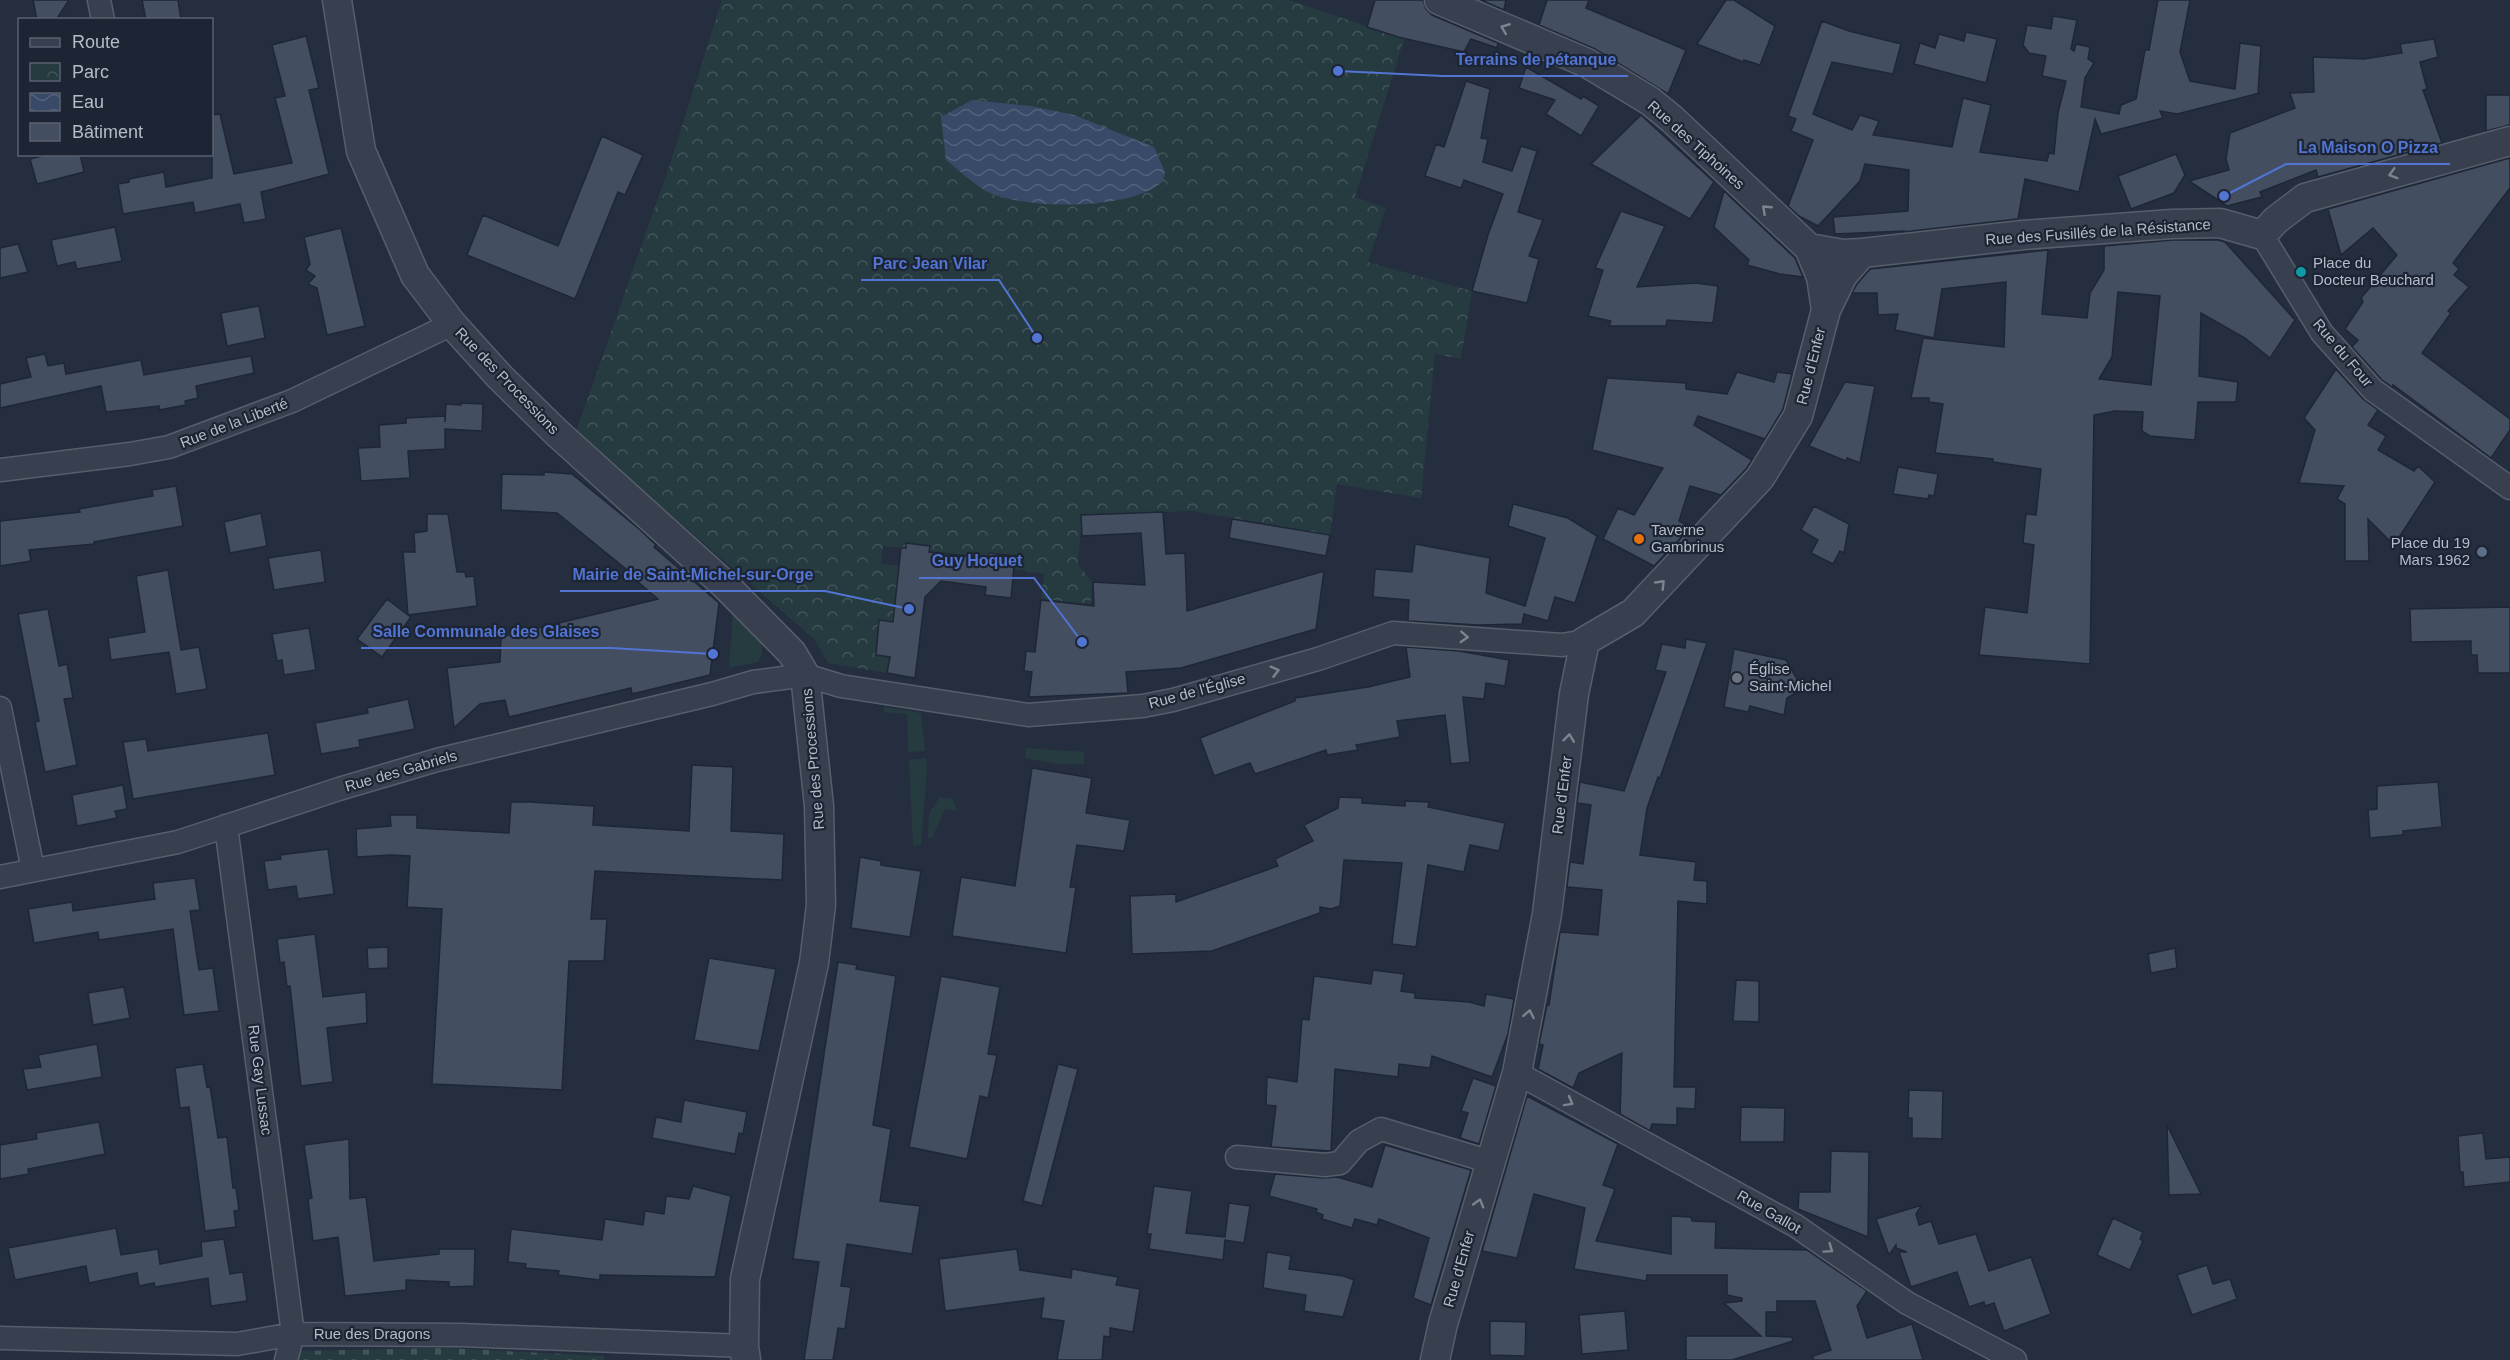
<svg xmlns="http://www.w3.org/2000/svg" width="2510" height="1360" viewBox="0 0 2510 1360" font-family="Helvetica,sans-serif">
<defs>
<pattern id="cemetery-stones" width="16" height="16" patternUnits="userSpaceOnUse" patternTransform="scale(1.5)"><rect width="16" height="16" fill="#263b40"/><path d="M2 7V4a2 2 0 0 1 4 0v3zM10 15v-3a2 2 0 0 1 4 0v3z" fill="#43555a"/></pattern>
<pattern id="park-crowns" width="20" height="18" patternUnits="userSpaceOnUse" patternTransform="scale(1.5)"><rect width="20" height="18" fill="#263b40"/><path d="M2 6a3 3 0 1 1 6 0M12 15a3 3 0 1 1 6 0" fill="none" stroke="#43555a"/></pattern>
<pattern id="water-waves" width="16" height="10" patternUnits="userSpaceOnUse" patternTransform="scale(1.5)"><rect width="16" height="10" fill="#394a68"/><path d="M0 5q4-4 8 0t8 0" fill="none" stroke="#53627c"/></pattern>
</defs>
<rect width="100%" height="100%" fill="#242e3f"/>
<path fill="#263b40" d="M733,611L762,644V654L758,662L729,668Z
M884,707L921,713L925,751L908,752L907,714L884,712Z
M1025,748L1084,752V764H1057L1026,758Z
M926,758L927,771L921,845L913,846L909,760Z
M940,797L953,799L957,811L945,809L932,838H928L929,813Z"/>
<path fill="url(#cemetery-stones)" d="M445,1348L604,1356V1360H299V1351Z"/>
<path fill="url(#park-crowns)" d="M722,0H1289L1404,39L1355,197L1386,208L1368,262L1472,291L1461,359L1435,354L1421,498L1337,484L1330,535L1192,511L1082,515L1078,564L1092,582L1091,604L1041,599L1044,574L1014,569L1015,556L989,553L988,558L929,552V546L907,543L906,548L883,546L881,564L899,566L893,622L879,621L876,654L890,657L887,673L828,663L815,640L576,432L669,167Z"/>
<path fill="url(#water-waves)" d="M972,100L1031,106L1074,115L1154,147L1165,172L1163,181C1132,211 1028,209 990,193C975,186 959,170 946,160L941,117Z"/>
<path fill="#434e61" stroke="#1f2736" stroke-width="1.5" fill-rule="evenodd" d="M33,0H69L56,20H37Z
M142,0H178L181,20H146Z
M1375,0H1423L1426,9L1432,15L1498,43L1497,48L1471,39L1464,52L1398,37L1367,27Z
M1481,0H1506L1504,10Z
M1547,0H1589L1586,8L1686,50L1668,94L1595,49L1539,25Z
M1726,0H1734L1775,26L1760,65L1744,60L1743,62L1697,44Z
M2158,0H2190L2180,52L2190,81L2235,89L2240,43L2261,46L2258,93H2260L2177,114L2160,111L2163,118L2101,134L2095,119L2079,192L2025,179L2018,219L1903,232L1904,231L1835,234L1833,217L1908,211L1909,170L1865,164L1860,181L1818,226L1799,216L1788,206L1813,140L1791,131L1796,119L1788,116L1822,21L1849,31L1901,44L1893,74L1832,62L1813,114L1852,130L1860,115L1879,121L1873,135L1952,147L1963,98L1991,105L1980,152L2047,161L2049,153L2054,154L2058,113L2066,81L2042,76L2046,56L2029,53L2023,45L2027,25L2051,29L2053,16L2077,20L2071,49L2074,51L2076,44L2090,47L2088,59L2094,63L2085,78L2081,107L2119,114L2121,105L2136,99L2145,50H2149Z
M1966,32L1997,39L1986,83L1914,64L1920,43L1935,48L1939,34L1964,41Z
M306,36L319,88L309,90L329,174L261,192L266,219L244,223L240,204L195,213L193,202L123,214L118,184L129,182V179L164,172L166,187L212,178V115L220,114L234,174L292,163L275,98L285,96L272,45Z
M2434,39L2438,57L2420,62L2427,89L2423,90L2442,143L2318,177L2316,170L2260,192L2262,197L2227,206L2189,181L2229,170L2226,159L2230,133L2295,108L2290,93L2314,92L2313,57L2364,59L2402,53L2400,44Z
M1526,67L1581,99L1583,96L1599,106L1581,136L1546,114L1555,100L1519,88Z
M1466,81L1490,89L1481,138L1488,139L1483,162L1512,171L1521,146L1537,151L1518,212L1543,220L1529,256L1539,259L1527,303L1472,291L1488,235L1503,194L1464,180L1461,188L1425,176L1436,144L1444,147Z
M2486,95H2510V125L2486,131Z
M1641,115L1714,182L1690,219L1591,164Z
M602,136L643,155L625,195L618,192L575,299L467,255L483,215L558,246Z
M49,154H80L84,172L37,184L30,159Z
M2176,154L2185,175L2174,193L2131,209L2118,176Z
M2510,158V188L2453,263L2459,269L2454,275L2469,287L2448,311L2451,313L2422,353L2510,419V430L2491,458L2393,385L2392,387L2382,380L2352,347L2358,340L2345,329L2363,302L2361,298L2397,255L2373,228L2341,255L2328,209Z
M1724,191L1795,258L1803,277L1780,274L1747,265L1749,260L1714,227Z
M1621,211L1665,226L1637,287L1696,283L1718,286L1713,323L1667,320L1666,326H1609L1611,321L1588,316L1603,270L1595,268Z
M115,227L122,261L77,269L75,262L57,266L51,240Z
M341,228L365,326L327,335L317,288L308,284L315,276L306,270L310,264L304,237Z
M2173,240H2218L2225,242L2295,320L2270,358L2245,338L2201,313L2199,376L2238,382L2236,402H2198L2195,440L2150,436L2142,431L2143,412L2115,411L2094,415L2090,664L1979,655L1985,607L2027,613L2034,545L2023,543L2026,514L2036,515L2041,469L1993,462V459L1935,453L1943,404L1929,402V398H1911L1923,338L2004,347L2006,282L1942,289L1934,338L1895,330L1898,314L1878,315L1877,293H1852L1857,284L1870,269L2048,250L2042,314L2087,318L2090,293L2104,270V246ZM2118,292L2160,296L2151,385L2099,379L2112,357Z
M18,244L28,272L0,278V248Z
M259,306L265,338L227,346L221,313Z
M45,354L48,366L64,363L66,374L141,360L144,375L251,356L254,373L196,386L198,398L185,401L186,405L159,410V406L106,412L101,386L0,408V384L31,377L26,358Z
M2336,369L2363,399L2378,410L2368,425L2386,436L2378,450L2414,471L2418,466L2435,482L2394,545L2368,519L2369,561H2345V504L2337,499L2344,486L2299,483L2315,430L2304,418Z
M1737,372L1774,382L1777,372L1792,374L1783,409L1765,439L1698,416L1694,425L1752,460L1747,468L1721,495L1690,486L1679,521L1691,527L1654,566L1603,539L1618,508L1634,515L1663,468L1592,450L1607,378L1686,383V389L1727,394Z
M1845,382L1875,386L1860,463L1847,458L1846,461L1809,446Z
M461,403L483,404L482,431L445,429V449L408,451L410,478L361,481L358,448L380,447L379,425L406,423V418L445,416V422L446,404L461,405Z
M1898,467L1938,474L1934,496L1929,495L1928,499L1893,494Z
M544,472L572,474L638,528L656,545L654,547L719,603L710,675L632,694L631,688L509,717L505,700L480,704L454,728L447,668L500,662L501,637L658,599L631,576L632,574L557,513L501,510L502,474L544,475Z
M176,486L183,526L94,542V544L29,550L31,561L0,566V521L80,512L79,509L153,496L152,490Z
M1513,504L1568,518L1597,536L1575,603L1555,597L1548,621L1524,614L1522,624L1478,625L1408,621L1409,600L1373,597L1375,569L1412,572L1415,544L1490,558L1486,593L1525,606L1545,538L1508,526Z
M1814,506L1849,524L1844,553L1840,551L1833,564L1811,553L1818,540L1801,530Z
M1163,512L1166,554L1185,553L1187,611L1324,571L1316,629L1181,668L1126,672L1128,693L1029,697L1032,672L1024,671L1026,651L1035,652L1041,600L1094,606L1093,582L1145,585L1141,533L1082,536L1081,515Z
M261,513L267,546L230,553L224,522Z
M427,514H448L457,572H465L466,577L474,576L477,606L408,615L411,617L382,657L357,639L387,599L408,615L403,552H415L414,533L427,531Z
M1232,519L1330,535L1326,556L1229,538Z
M906,543L930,546L929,552L988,558L989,553L1015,556L1011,598L985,595L986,587L941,581L925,597L915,678L887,673L890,657L876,655L879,620L893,622L901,548H906Z
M321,550L325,582L274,590L268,558Z
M168,570L181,650L199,647L207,689L176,694L169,652L111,660L108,638L145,632L136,576Z
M2510,607V673H2478L2477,655H2471V641L2411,642L2410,609Z
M48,609L59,666L67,664L73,698L64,699L77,765L45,772L35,722L39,721L18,614Z
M309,628L316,670L284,675L282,660L277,661L272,634Z
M1686,639L1707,643L1660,778L1658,777L1647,808L1640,855L1696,862L1694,880L1707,881V904L1678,901L1674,1087H1696L1695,1109L1677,1108V1125L1652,1124L1650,1131L1620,1114L1622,1053L1579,1073L1573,1088L1538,1069L1543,1045L1539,1044L1547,1005H1549L1560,932L1598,935L1602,890L1567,887L1570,862L1583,864L1591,805L1577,803L1580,782L1624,791L1666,672L1655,670L1662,644L1685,648Z
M1406,647L1459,651L1509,660L1505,686L1486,683L1484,699L1463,697L1470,762L1451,764L1445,715L1397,721L1400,737L1356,745L1358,750L1327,755L1326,750L1255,774L1250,763L1214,776L1200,738L1295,701V698L1368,687L1410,677Z
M1734,649L1786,660L1798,681L1796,693L1787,698L1784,715L1750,706L1748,712L1724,707Z
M408,699L415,729L359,740L360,747L321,754L315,723L368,713L367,708Z
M268,733L275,775L133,799L123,742L146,739L148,751Z
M692,765L733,767L731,831L784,834L782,880L595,871L591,919H607L604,961H569L562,1090L432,1084L442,909L407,907L410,856L391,855L357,857L356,829L391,826L390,815H417V828L509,833L511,802H530L594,806L593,825L689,831Z
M1032,768L1092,778L1086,813L1130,820L1124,851L1077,845L1070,887H1076L1066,953L952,936L961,877L1015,886Z
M2438,782L2442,827L2403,831V835L2370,838L2368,810L2377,809V786Z
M123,785L127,809L115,811L117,818L77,826L72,795Z
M1339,797L1362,798V803L1405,806V801L1429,802L1428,807L1505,823L1499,851L1470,845L1464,872L1428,865L1416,947L1392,944L1402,863L1344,860L1340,906L1331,909L1320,907V913L1212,951L1132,954L1130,896L1176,894V902L1278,866L1275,859L1313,841L1304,825L1338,808Z
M328,849L334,894L298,899L296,886L268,890L264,861L281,859L280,855Z
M860,857L881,861V865L921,871L910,937L851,928Z
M195,878L200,910L190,911L199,970L213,968L219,1011L184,1015L173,929L99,940L98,932L34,943L28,909L72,902L73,911L155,899L153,883Z
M315,934L323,997L366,992L367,1023L327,1028L333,1082L301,1086L290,986L287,987L284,962L280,963L277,939Z
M388,947V968L368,969L367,948Z
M2175,948L2177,968L2151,973L2148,954Z
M709,958L776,969L759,1051L694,1040Z
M838,962L857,965L856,969L896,976L873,1125L891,1129L880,1201L920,1206L912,1254L847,1244L841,1286L851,1287L845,1329L838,1328L833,1360H804L819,1262L793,1259Z
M1373,970L1404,974L1401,991L1415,993V998L1469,1002L1484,1006L1486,994L1514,999L1508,1034L1492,1077L1432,1056L1430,1068L1399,1064L1398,1077L1335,1069L1331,1151L1271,1147L1276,1106L1266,1105L1267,1077L1297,1082L1302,1019L1309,1020L1314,976L1371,984Z
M941,976L1000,987L988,1054L997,1055L988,1098L980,1096L967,1159L909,1147Z
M1736,980L1759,981V1022L1733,1021Z
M124,987L130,1018L93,1025L88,993Z
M97,1044L102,1077L27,1090L23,1069L41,1067L38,1055Z
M203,1064L207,1087L210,1086L218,1138L227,1137L233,1188H236L239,1210L234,1211L236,1227L205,1231L189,1107L180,1108L175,1068Z
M1058,1064L1078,1069L1042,1206L1023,1201Z
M1473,1078L1496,1086L1479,1144L1460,1138L1468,1113L1461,1111Z
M1909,1090L1943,1091L1942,1139L1912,1138V1118H1908Z
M1527,1096L1618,1144L1603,1185L1615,1189L1596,1241L1671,1254V1216L1691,1217L1692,1221L1716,1222L1715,1248L1807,1250L1867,1291L1857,1306L1867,1338L1912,1324L1923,1360H1813V1356L1831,1350L1815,1301H1777V1312H1766V1336L1792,1337L1793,1341L1732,1360H1686V1336H1761L1724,1303L1742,1301V1298L1727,1295V1275H1647L1646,1281L1574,1269L1585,1208L1534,1194L1517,1258L1482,1251Z
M684,1100L747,1112L743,1134L739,1133L735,1154L652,1138L656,1117L681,1122Z
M1741,1107L1785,1108L1784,1142H1740Z
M99,1122L105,1154L28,1169L29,1174L0,1179V1145L37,1139L36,1133Z
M2167,1125L2201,1194L2169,1195Z
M2483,1133L2486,1159L2510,1157V1182L2464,1187L2463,1172H2460L2458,1136Z
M349,1139L350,1199L366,1197L374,1261L439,1254V1249H475L474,1286L449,1287V1282L406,1280V1290L345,1296L338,1237L313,1241L308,1199L312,1198L304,1145Z
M1385,1145L1471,1170L1431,1305L1413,1298L1429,1238L1379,1219L1377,1225L1355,1219L1352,1228L1322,1219L1323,1215L1316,1212L1317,1209L1269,1196L1275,1174L1324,1178L1337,1177L1372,1187Z
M1831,1151L1869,1152L1868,1237L1798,1209L1799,1192H1830Z
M693,1186L731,1196L715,1277L600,1275V1280L558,1275L559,1271L525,1268L526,1264L508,1262L511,1229L602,1240L605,1219L643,1225L645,1211L664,1214L666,1196L689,1199Z
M1154,1186L1192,1191L1186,1233L1225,1237L1229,1203L1250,1206L1244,1243L1225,1240L1223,1260L1149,1249L1151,1234H1147Z
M1922,1205L1916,1214L1919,1225L1931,1221L1939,1244L1976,1234L1989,1271L2031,1257L2051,1314L2004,1331L1994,1303L1985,1306L1984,1302L1969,1307L1957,1272L1911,1287L1899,1252H1907L1896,1248V1245L1889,1255L1876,1219Z
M2113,1218L2143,1232L2140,1239L2143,1241L2130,1270L2097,1255Z
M116,1228L121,1255L158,1249L160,1264L202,1256L201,1242L224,1239L230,1274L243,1272L247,1301L211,1306L208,1278L155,1287L154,1283L139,1286L137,1273L89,1283L86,1266L15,1280L8,1248Z
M1017,1249L1020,1270L1071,1278L1072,1269L1118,1277L1116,1285L1140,1289L1133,1332L1110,1328V1337L1104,1336L1102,1360H1057L1064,1321L1041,1318L1044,1298L945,1311L939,1259Z
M1267,1252L1291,1256L1289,1269L1344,1276L1354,1280L1343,1317L1304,1311L1306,1295L1263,1288Z
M2207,1265L2213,1284L2230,1279L2237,1299L2192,1315L2177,1275Z
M1625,1311L1628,1350L1582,1354L1579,1315Z
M1490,1321L1526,1322L1525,1356L1490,1355Z"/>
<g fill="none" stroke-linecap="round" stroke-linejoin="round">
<defs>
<path id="minor" d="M99,0L103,20
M2262,235L2322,333L2373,390L2510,488
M0,470L130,454L169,447L292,401L452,324
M0,708L33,870
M226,826L293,1334L286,1360
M0,877L178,842L339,789L437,760L712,694L753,682L805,675L841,686L1028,715L1143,706L1173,700L1318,659L1393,633L1562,645L1585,641
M1517,1073L1796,1226L1907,1303L2015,1360
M1237,1157L1325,1165L1340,1163L1359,1141L1381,1129L1491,1162
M0,1338L237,1344L293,1334L461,1335L744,1346"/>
<path id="tertiary" d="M337,0L361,151L415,275L452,324L500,377L556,432L724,584L792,653L805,675L819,806L821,905L814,963L745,1279L744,1346L746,1360
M1439,0L1587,63L1650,101L1672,119L1809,248L1821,277L1826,310
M1809,248L1843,254L1862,253L2023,235L2172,224L2220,223L2262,235L2276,220L2305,198L2510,141
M1435,1360L1443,1324L1517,1073L1547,914L1574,694L1585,641L1633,613L1760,478L1798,416L1826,310L1843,275L1862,253"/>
</defs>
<use href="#minor" stroke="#565e6c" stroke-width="25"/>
<use href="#tertiary" stroke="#565e6c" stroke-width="31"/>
<use href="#minor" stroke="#38404f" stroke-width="22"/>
<use href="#tertiary" stroke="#38404f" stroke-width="28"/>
</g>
<defs><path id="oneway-chevron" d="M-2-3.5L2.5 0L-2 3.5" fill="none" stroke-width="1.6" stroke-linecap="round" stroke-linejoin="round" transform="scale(1.5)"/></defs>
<g stroke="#7c8492">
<use href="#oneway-chevron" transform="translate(1505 28) rotate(-158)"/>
<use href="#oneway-chevron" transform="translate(2393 174) rotate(164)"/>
<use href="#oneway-chevron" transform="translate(1766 209) rotate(-137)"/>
<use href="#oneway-chevron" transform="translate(1661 584) rotate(-46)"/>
<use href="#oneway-chevron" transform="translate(1464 637) rotate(3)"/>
<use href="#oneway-chevron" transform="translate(1275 671) rotate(-15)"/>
<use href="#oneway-chevron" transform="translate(1569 738) rotate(-83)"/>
<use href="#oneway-chevron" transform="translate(1529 1014) rotate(-79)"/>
<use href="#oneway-chevron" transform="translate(1569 1102) rotate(29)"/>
<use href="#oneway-chevron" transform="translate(1479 1203) rotate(-74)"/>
<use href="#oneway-chevron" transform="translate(1829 1249) rotate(35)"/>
</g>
<circle fill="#0f9aa8" stroke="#1d2534" stroke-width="2" cx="2301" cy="272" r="6"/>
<circle fill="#e8710a" stroke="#1d2534" stroke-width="2" cx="1639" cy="539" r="6"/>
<circle fill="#5c6f8a" stroke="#1d2534" stroke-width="2" cx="2482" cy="552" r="6"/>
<circle fill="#6b7280" stroke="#1d2534" stroke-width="2" cx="1737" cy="678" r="6"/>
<g text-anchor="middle" stroke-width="4.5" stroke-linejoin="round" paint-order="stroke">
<g font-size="15" fill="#b4bbc9" stroke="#1d2534">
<text transform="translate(1696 145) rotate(42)" y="5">Rue des Tiphoines</text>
<text transform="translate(2098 232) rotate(-4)" y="5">Rue des Fusillés de la Résistance</text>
<text transform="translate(2343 353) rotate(50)" y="5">Rue du Four</text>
<text transform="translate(1811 366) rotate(-76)" y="5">Rue d'Enfer</text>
<text transform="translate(507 381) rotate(46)" y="5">Rue des Processions</text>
<text transform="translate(234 423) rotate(-21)" y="5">Rue de la Liberté</text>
<text transform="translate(1197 691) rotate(-15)" y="5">Rue de l'Église</text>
<text transform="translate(813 759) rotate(-95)" y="5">Rue des Processions</text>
<text transform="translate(401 771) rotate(-16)" y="5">Rue des Gabriels</text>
<text transform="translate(1562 795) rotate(-83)" y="5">Rue d'Enfer</text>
<text transform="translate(260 1080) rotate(83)" y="5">Rue Gay Lussac</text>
<text transform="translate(1769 1212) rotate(30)" y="5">Rue Gallot</text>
<text transform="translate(1459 1269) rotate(-74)" y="5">Rue d'Enfer</text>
<text x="372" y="1339">Rue des Dragons</text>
</g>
<g font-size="15" fill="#b4bbc9" stroke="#1d2534" text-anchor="start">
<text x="2313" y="268">Place du<tspan x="2313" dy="17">Docteur Beuchard</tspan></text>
<text x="1651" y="535">Taverne<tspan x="1651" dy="17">Gambrinus</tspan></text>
<text x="2470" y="548" text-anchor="end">Place du 19<tspan x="2470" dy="17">Mars 1962</tspan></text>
<text x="1749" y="674">Église<tspan x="1749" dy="17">Saint-Michel</tspan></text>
</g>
</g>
<path fill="none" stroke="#5274d3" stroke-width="2" d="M1338 71L1443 76H1628M2224 196L2286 164H2450M1037 338L999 280H861M1082 642L1034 578H919M909 609L825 591H560M713 654L611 648H361"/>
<g fill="#5274d3" stroke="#1d2534" stroke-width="2">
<circle cx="1338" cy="71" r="6"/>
<circle cx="2224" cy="196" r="6"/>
<circle cx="1037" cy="338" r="6"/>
<circle cx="1082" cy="642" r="6"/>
<circle cx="909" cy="609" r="6"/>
<circle cx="713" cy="654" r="6"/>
</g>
<g font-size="16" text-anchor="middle" font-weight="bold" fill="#5274d3" stroke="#1d2534" stroke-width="4.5" stroke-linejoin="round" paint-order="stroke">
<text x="1536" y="65">Terrains de pétanque</text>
<text x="2368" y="153">La Maison O Pizza</text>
<text x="930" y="269">Parc Jean Vilar</text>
<text x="977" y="566">Guy Hoquet</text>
<text x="693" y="580">Mairie de Saint-Michel-sur-Orge</text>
<text x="486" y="637">Salle Communale des Glaises</text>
</g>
<rect x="18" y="18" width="195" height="138" fill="#1d2534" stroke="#596170" stroke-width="1.5"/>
<rect x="30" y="38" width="30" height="9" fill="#38404f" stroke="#596170" stroke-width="1.5"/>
<text x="72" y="48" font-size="18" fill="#b4bbc9">Route</text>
<rect x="30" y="63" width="30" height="18" fill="url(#park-crowns)" stroke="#596170" stroke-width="1.5"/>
<text x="72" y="78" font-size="18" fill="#b4bbc9">Parc</text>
<rect x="30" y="93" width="30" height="18" fill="url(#water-waves)" stroke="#596170" stroke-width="1.5"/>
<text x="72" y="108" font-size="18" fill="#b4bbc9">Eau</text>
<rect x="30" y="123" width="30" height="18" fill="#434e61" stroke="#596170" stroke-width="1.5"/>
<text x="72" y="138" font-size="18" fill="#b4bbc9">Bâtiment</text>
</svg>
